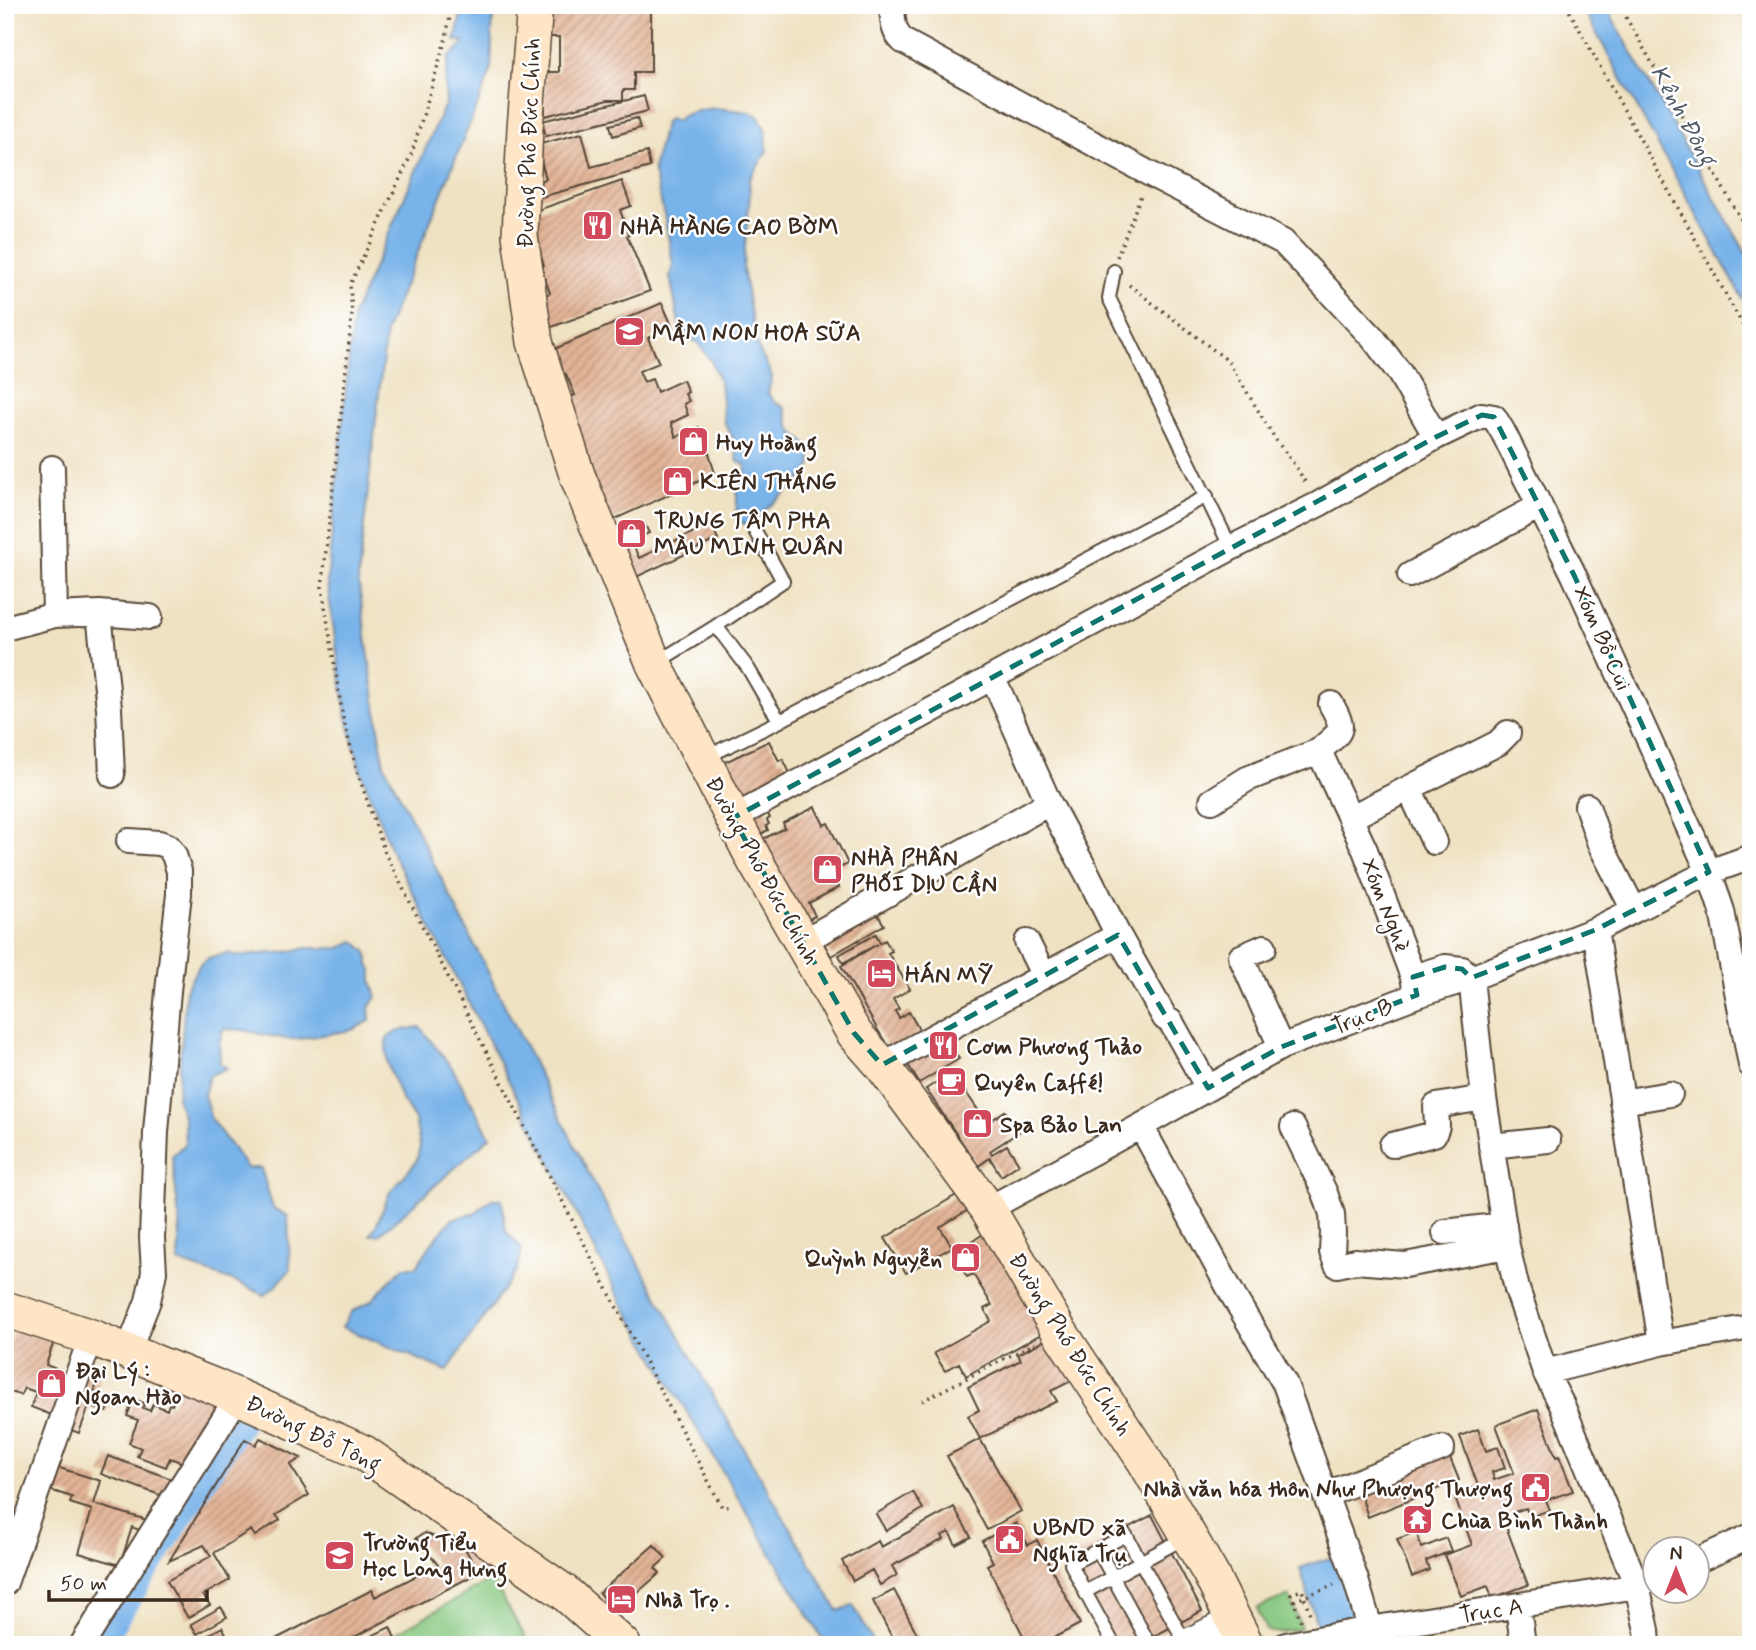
<svg xmlns="http://www.w3.org/2000/svg" width="1756" height="1650" viewBox="0 0 1756 1650" font-family="Mynerve,sans-serif">
<defs>
<pattern id="building-hatch" width="6" height="6" patternUnits="userSpaceOnUse" patternTransform="scale(1.75)"><rect width="6" height="6" fill="#e3b496"/><path d="M-1 1l2-2M0 6l6-6M5 7l2-2" fill="none" stroke="#b9937a"/></pattern>
</defs>
<rect width="100%" height="100%" fill="#fff"/>
<filter id="ink" filterUnits="userSpaceOnUse"><feTurbulence type="fractalNoise" baseFrequency=".0143" numOctaves="2"/><feDisplacementMap in="SourceGraphic" scale="14" xChannelSelector="R" yChannelSelector="G"/><feConvolveMatrix kernelMatrix="1 2 1 2 8 2 1 2 1" color-interpolation-filters="sRGB"/></filter>
<filter id="wash" filterUnits="userSpaceOnUse"><feTurbulence type="fractalNoise" baseFrequency=".00686" numOctaves="4" result="noise"/><feDisplacementMap in="SourceGraphic" scale="28" xChannelSelector="R" yChannelSelector="G"/><feGaussianBlur stdDeviation="1.57" result="paint"/><feColorMatrix in="noise" values="0 0 0 0 0 0 0 0 0 0 0 0 0 0 0 0 0 1.4 0 .05"/><feComposite in="paint" operator="in"/></filter>
<g filter="url(#wash)">
<rect width="100%" height="100%" fill="#efe2c2"/>
<path fill="#87c880" stroke="#61794f" stroke-width="2" d="M492,1579L528,1642L523,1645H393L389,1637Z
M1289,1595L1301,1628C1290,1630 1276,1636 1266,1630L1257,1608Z"/>
<path fill="#78b3e9" stroke="#5a6e84" stroke-width="2" d="M466,5H493L491,71L386,331L358,579L384,764L593,1182L711,1392L838,1611L853,1605L875,1645H826L622,1303L391,850L360,769L346,714L327,583L353,315L446,102L445,86L449,57L462,46L464,41H455L461,15Z
M1581,5H1605L1751,262V314Z
M716,108L749,112L758,116L766,131L767,151L749,180L750,194L743,268L750,310L758,348L772,376L768,393L774,402L785,408L791,430L809,446L812,465L801,479L748,525L736,521L737,498L735,476L745,474L746,465L738,462L733,438L724,422L720,382L711,361L697,342L681,334L670,276L673,265L665,218L653,169L665,122L670,118L676,121C688,110 701,110 716,108Z
M354,941L367,952L369,965L372,969V982L377,997L369,1007L370,1021L352,1030L298,1039H286L242,1030L223,1029L219,1044L220,1064L227,1068L209,1076L204,1095L211,1119L247,1168H261L273,1208L288,1216L290,1270L276,1286L265,1295L233,1281L178,1262L180,1227L172,1156L185,1144L184,1119L177,1099L186,988L199,966L208,958L229,953L236,956L286,952L307,948H340Z
M420,1027L453,1069L490,1137L379,1235H370L376,1226L390,1192L416,1162L420,1146L415,1120L401,1098L387,1063L386,1040C394,1030 408,1029 420,1027Z
M492,1199H502L506,1231L522,1249L517,1270L447,1371L342,1327L351,1312L373,1300L384,1287L404,1267H416L432,1243L452,1219L474,1213Z
M1342,1554L1357,1605L1354,1617L1317,1625L1300,1568Z"/>
<g fill="none" stroke-linecap="round" stroke-linejoin="round">
<path stroke="#78b3e9" stroke-width="23" d="M100,1645L242,1423"/>
</g>
<g id="blocks">
<path fill="url(#building-hatch)" d="M548,5L651,6V72H634V90H623V100H608L545,116L544,72H559V37H548Z
M644,96L648,111L546,136L542,121Z
M637,118L640,128L613,136L610,125Z
M582,133L591,167L647,152L650,167L530,200L526,185L546,179L537,145Z
M622,181L631,206L620,210L629,235L627,236L650,291L549,328L538,298L550,293L541,267L544,265L526,214Z
M662,303L673,328L648,338L659,363L639,371L644,382L652,379L657,392L683,380L688,392L685,394L689,401L684,404L688,415L671,423L676,437L699,427L706,442L715,474L604,524L563,401L575,395L566,374L556,378L545,353Z
M644,523L649,533L631,541L639,558L711,524L718,539L634,578L611,539Z
M769,741L779,761L783,759L793,779L736,807L723,763Z
M764,807L770,818L767,820L769,824L766,826L768,830L757,836L746,817Z
M815,807L824,825L828,823L848,864L831,872L839,887L809,903L815,916L803,922L755,843L785,828L783,823Z
M872,905L884,925L831,956L819,935Z
M876,934L880,943L885,940L892,951L888,953L910,989L893,999L899,1009L895,1011L899,1018L909,1012L921,1033L890,1051L841,966L878,944L843,963L839,955Z
M944,1034L959,1059L919,1083L904,1058Z
M952,1072L987,1123L1005,1111L1019,1132L990,1151L992,1154L1007,1145L1019,1164L1001,1176L990,1158L978,1166L926,1089Z
M963,1191L973,1207L940,1227L952,1247L906,1273L885,1238Z
M985,1233L1050,1329L966,1376L959,1363L945,1371L934,1353L991,1321L984,1309L992,1305L973,1274L967,1277L953,1253Z
M14,1327L54,1341L46,1365L74,1376L59,1418L31,1407L36,1392L24,1388L21,1395L10,1392L5,1405V1344L8,1345Z
M1051,1337L1073,1380L1051,1391L1057,1401L980,1439L968,1416L979,1410L968,1387L1021,1360L1018,1354Z
M85,1367L101,1373L94,1392L113,1398L107,1412L89,1406L79,1433L63,1427Z
M180,1387L214,1402L215,1411L183,1463L170,1458L166,1467L137,1456L141,1448L129,1443L138,1420L127,1416L134,1399L144,1403L143,1408L150,1411L153,1404L167,1410L169,1404L172,1405Z
M1538,1409L1556,1457L1559,1456L1573,1491L1546,1500L1550,1510L1530,1517L1526,1508L1502,1516L1528,1585L1492,1598L1488,1586L1461,1596L1444,1555L1472,1545L1454,1495L1478,1486L1460,1436L1478,1429L1486,1451L1498,1447L1505,1468L1492,1472L1494,1480L1514,1473L1496,1425Z
M260,1438L301,1458L290,1465L309,1495L276,1515L280,1520L255,1536L251,1530L214,1553L230,1580L203,1595L210,1605L188,1618L167,1581L211,1556L204,1545L169,1561L245,1439L256,1445Z
M980,1439L1021,1511L987,1530L947,1456Z
M1448,1453L1459,1480L1368,1517L1358,1486Z
M108,1456L172,1479L160,1495L101,1474Z
M50,1465L101,1481L94,1504L147,1520L139,1530L132,1527L120,1565L79,1553L92,1510L70,1503L72,1497L43,1488Z
M913,1492L923,1509L886,1531L876,1514Z
M954,1507L971,1537L956,1545L949,1532L942,1536L944,1539L892,1566L897,1575L880,1585L872,1570L853,1581L842,1561L878,1541L881,1547Z
M1152,1515L1202,1611L1137,1645H1112L1067,1560Z
M1016,1523L1028,1545L1037,1540L1080,1624L1040,1645H1028L987,1565L993,1562L982,1541Z
M1416,1532L1422,1548L1446,1538L1451,1551L1426,1561L1429,1570L1412,1577L1397,1539Z
M425,1533L466,1550L478,1573L339,1645H264L372,1590L375,1597L438,1565L416,1538Z
M654,1545L666,1558L655,1568L660,1573L615,1612L599,1593Z
M894,1590L923,1645H896L873,1601Z
M221,1607L227,1617L197,1634L191,1624Z
M222,1627L233,1645H202L199,1641Z
M390,1627L398,1645H353Z"/>
</g>
</g>
<g filter="url(#ink)">
<use href="#blocks" fill-opacity="0" stroke="#564637" stroke-width="2"/>
<g fill="none" stroke-linecap="round" stroke-linejoin="round">
<defs>
<path id="service" d="M1114,271L1109,298L1231,548
M716,626L783,581L755,531
M656,663L716,626L748,668L770,706L780,721
M704,758L780,721L1207,496
M1085,1592L1071,1564L1098,1550
M1114,1645L1085,1592L1188,1536
M1150,1645L1098,1550L1126,1535L1186,1644"/>
<path id="minor" d="M892,5C893,19 892,31 903,41L1150,174L1283,242L1373,338L1399,372L1436,437
M52,468L55,615
M1410,575L1540,506
M99,613L109,708L112,775
M5,628L55,615L99,613L150,617
M993,678L1049,803L1088,875L1118,935L1165,1018L1171,1022L1208,1088
M1319,751C1341,730 1347,733 1331,704
M1409,788L1434,842
M1212,801L1247,779L1319,751L1365,850L1413,977L1416,991
M1587,806L1600,844L1634,910
M733,818L1231,548L1319,504L1436,437L1482,415L1494,417L1503,432L1574,575L1709,872L1722,911L1751,1065
M1350,818L1498,743L1508,733
M1595,930L1661,1343
M802,942L1049,803
M1027,942L1044,976
M1264,947L1241,957L1281,1047
M1413,977L1445,967L1462,969L1471,978L1484,1098L1507,1246L1517,1289L1545,1372L1563,1407L1637,1586L1647,1630L1648,1645
M882,1065L1118,935
M1622,1102L1670,1094
M1141,1126L1234,1297L1285,1384L1355,1577L1375,1645
M1293,1127L1325,1193L1332,1214L1333,1233L1332,1252L1337,1265L1355,1261L1405,1265L1507,1246
M1392,1145L1434,1134L1437,1126L1436,1106L1484,1098
M1491,1146L1548,1140
M988,1209L1141,1126L1281,1047L1417,995L1471,978L1595,930L1709,872L1751,857
M1445,1232L1504,1225
M128,1352L148,1301L154,1272L152,1238L156,1132L168,991L179,894V871L174,855L168,846L159,843L129,841
M1545,1372L1661,1343L1751,1327
M1325,1495L1442,1448
M1696,1561L1751,1536
M5,1583L91,1337
M1518,1606L1523,1645
M82,1645L238,1396
M1286,1645L1370,1629L1637,1586L1654,1579"/>
<path id="tertiary" d="M1188,1645L1234,1622"/>
<path id="secondary" d="M535,5L525,128L520,235L535,342L577,475L654,664L755,861L854,1033L882,1065L988,1209L1059,1331L1145,1461L1210,1573L1246,1645
M5,1309L91,1337L216,1387L364,1453L564,1592L623,1645"/>
</defs>
<use href="#service" stroke="#564637" stroke-width="16"/>
<use href="#minor" stroke="#564637" stroke-width="28"/>
<use href="#tertiary" stroke="#564637" stroke-width="35"/>
<use href="#secondary" stroke="#564637" stroke-width="38"/>
<path stroke="#564637" stroke-width="3.5" stroke-dasharray="2 5" stroke-linecap="butt" d="M452,5L446,38L412,153L350,285L352,315L322,587L343,718L357,771L385,853L619,1312L722,1507H733
M1566,5L1751,340
M1619,5L1751,237
M1117,257L1141,195
M1129,285L1228,361L1276,440L1296,467L1307,485
M922,1401L1035,1343
M1294,1601L1334,1585
M1301,1621L1291,1594L1302,1590L1311,1617"/>
<use href="#service" stroke="#fff" stroke-width="12"/>
<use href="#minor" stroke="#fff" stroke-width="24"/>
<use href="#tertiary" stroke="#fff" stroke-width="32"/>
<use href="#secondary" stroke="#fde5c5" stroke-width="35"/>
</g>
</g>
<path fill="none" stroke="#0f766e" stroke-width="5" stroke-dasharray="14 9" stroke-linejoin="round" d="M1482,415L1494,417L1574,575L1709,872L1595,930L1471,978L1462,969L1445,967L1413,977L1417,995L1281,1047L1208,1088L1118,935L882,1065L854,1033L733,818L1436,437Z"/>
<defs>
<symbol id="restaurant-square" viewBox="-11 -11 22 22"><rect x="-9" y="-9" width="18" height="18" rx="4" fill="#d1495b" stroke="#fff"/><path d="M-5-6h1v4h1v-4h1v4h1v-4h1v5L-1.5 .5V6h-2V.5L-5-1ZM5-6V6H3V1.5H1.5Q1.5-4 5-6Z" fill="#fff"/></symbol>
<symbol id="school-square" viewBox="-11 -11 22 22"><rect x="-9" y="-9" width="18" height="18" rx="4" fill="#d1495b" stroke="#fff"/><path d="M0-5L7-2L0 1L-7-2ZM-4 1L0 2.5L4 1V4Q0 6-4 4Z" fill="#fff"/></symbol>
<symbol id="shop-square" viewBox="-11 -11 22 22"><rect x="-9" y="-9" width="18" height="18" rx="4" fill="#d1495b" stroke="#fff"/><path d="M-5-2.5h2.3a2.7 3.5 0 0 1 5.4 0H5L5.5 6h-11ZM-1.5-2.5h3a1.5 2.3 0 0 0-3 0Z" fill="#fff"/></symbol>
<symbol id="hotel-square" viewBox="-11 -11 22 22"><rect x="-9" y="-9" width="18" height="18" rx="4" fill="#d1495b" stroke="#fff"/><path d="M-6-4.5h1.5V1H6V5H4.5V3h-9V5H-6ZM-4 0a1.8 1.8 0 1 1 3.6 0ZM.5 0V-2.5h3Q6-2.5 6 0Z" fill="#fff"/></symbol>
<symbol id="cafe-square" viewBox="-11 -11 22 22"><rect x="-9" y="-9" width="18" height="18" rx="4" fill="#d1495b" stroke="#fff"/><path d="M-5.5-4.5H6V0H3Q3 3.5 0 3.5H-2.5Q-5.5 3.5-5.5 0ZM3-3.2v2h1.7v-2ZM-6 4.5H4V6H-6Z" fill="#fff"/></symbol>
<symbol id="civic-square" viewBox="-11 -11 22 22"><rect x="-9" y="-9" width="18" height="18" rx="4" fill="#d1495b" stroke="#fff"/><path d="M-.6-6.5H3V-4.5H.6V-3L4-1V1h2V6H-6V1h2V-1L-.6-3ZM-1.2 2.5V6h2.4V2.5Z" fill="#fff"/></symbol>
<symbol id="temple-square" viewBox="-11 -11 22 22"><rect x="-9" y="-9" width="18" height="18" rx="4" fill="#d1495b" stroke="#fff"/><path d="M0-6L5-2H3V0L6.5 2.5H4V6H1.5V3h-3V6H-4V2.5H-6.5L-3 0V-2H-5Z" fill="#fff"/></symbol>
</defs>
<g fill-rule="evenodd">
<use href="#restaurant-square" x="580" y="208" width="35" height="35"/>
<use href="#school-square" x="612" y="314" width="35" height="35"/>
<use href="#shop-square" x="676" y="424" width="35" height="35"/>
<use href="#shop-square" x="660" y="464" width="35" height="35"/>
<use href="#shop-square" x="614" y="516" width="35" height="35"/>
<use href="#shop-square" x="810" y="852" width="35" height="35"/>
<use href="#hotel-square" x="864" y="956" width="35" height="35"/>
<use href="#restaurant-square" x="926" y="1028" width="35" height="35"/>
<use href="#cafe-square" x="934" y="1064" width="35" height="35"/>
<use href="#shop-square" x="960" y="1106" width="35" height="35"/>
<use href="#shop-square" x="948" y="1240" width="35" height="35"/>
<use href="#shop-square" x="34" y="1366" width="35" height="35"/>
<use href="#civic-square" x="1518" y="1470" width="35" height="35"/>
<use href="#temple-square" x="1400" y="1502" width="35" height="35"/>
<use href="#civic-square" x="992" y="1522" width="35" height="35"/>
<use href="#school-square" x="322" y="1538" width="35" height="35"/>
<use href="#hotel-square" x="604" y="1582" width="35" height="35"/>
</g>
<g text-anchor="middle" stroke-width="5" stroke-linejoin="round" paint-order="stroke">
<g font-size="23" fill="#3b2a1e" stroke="#fff">
<text transform="translate(528 143) rotate(-88)" y="8">Đường Phó Đức Chính</text>
<text transform="translate(1603 638) rotate(66)" y="8">Xóm Bồ Cui</text>
<text transform="translate(763 870) rotate(61)" y="8">Đường Phó Đức Chính</text>
<text transform="translate(1386 905) rotate(69)" y="8">Xóm Nghè</text>
<text transform="translate(1362 1016) rotate(-21)" y="8">Trục B</text>
<text transform="translate(1071 1344) rotate(58)" y="8">Đường Phó Đức Chính</text>
<text transform="translate(314 1433) rotate(26)" y="8">Đường Đỗ Tông</text>
<text transform="translate(1491 1610) rotate(-9)" y="8">Trục A</text>
</g>
<g font-size="23" font-weight="bold" fill="#3b2a1e" stroke="#fff" text-anchor="start">
<text x="620" y="234">NHÀ HÀNG CAO BỜM</text>
<text x="652" y="340">MẦM NON HOA SỮA</text>
<text x="716" y="450">Huy Hoàng</text>
<text x="700" y="489">KIÊN THẮNG</text>
<text x="654" y="528">TRUNG TÂM PHA<tspan x="654" dy="26">MÀU MINH QUÂN</tspan></text>
<text x="851" y="865">NHÀ PHÂN<tspan x="851" dy="26">PHỐI DỊU CẦN</tspan></text>
<text x="905" y="982">HÁN MỸ</text>
<text x="966" y="1054">Cơm Phương Thảo</text>
<text x="974" y="1090">Quyên Caffé!</text>
<text x="1000" y="1132">Spa Bảo Lan</text>
<text x="942" y="1266" text-anchor="end">Quỳnh Nguyễn</text>
<text x="75" y="1378">Đại Lý :<tspan x="75" dy="26">Ngoan Hào</tspan></text>
<text x="1513" y="1496" text-anchor="end">Nhà văn hóa thôn Như Phượng Thượng</text>
<text x="1441" y="1528">Chùa Bình Thành</text>
<text x="1033" y="1535">UBND xã<tspan x="1033" dy="26">Nghĩa Trụ</tspan></text>
<text x="363" y="1550">Trường Tiểu<tspan x="363" dy="26">Học Long Hưng</tspan></text>
<text x="645" y="1607">Nhà Trọ .</text>
</g>
<g font-size="24" font-style="italic" fill="#505a65" stroke="#fff">
<text transform="translate(1684 115) rotate(61)" y="8">Kênh Đông</text>
</g>
</g>
<rect width="1756" height="1650" fill="none" stroke="#fff" stroke-width="28"/>
<g transform="translate(1676 1570)"><circle r="33" fill="#ffffff" stroke="#b1aaa5" stroke-width="2"/>
<path d="M0-5L12 26L0 18L-12 26Z" fill="#d1495b"/>
<text y="-10" font-size="19" font-weight="bold" text-anchor="middle" fill="#3b2a1e">N</text>
</g>
<path d="M49 1590v10h158v-10" fill="none" stroke="#3b2a1e" stroke-width="3.5"/>
<text x="60" y="1590" font-size="21" fill="#3b2a1e" stroke="#ffffff" stroke-width="5" paint-order="stroke">50 m</text>
</svg>
